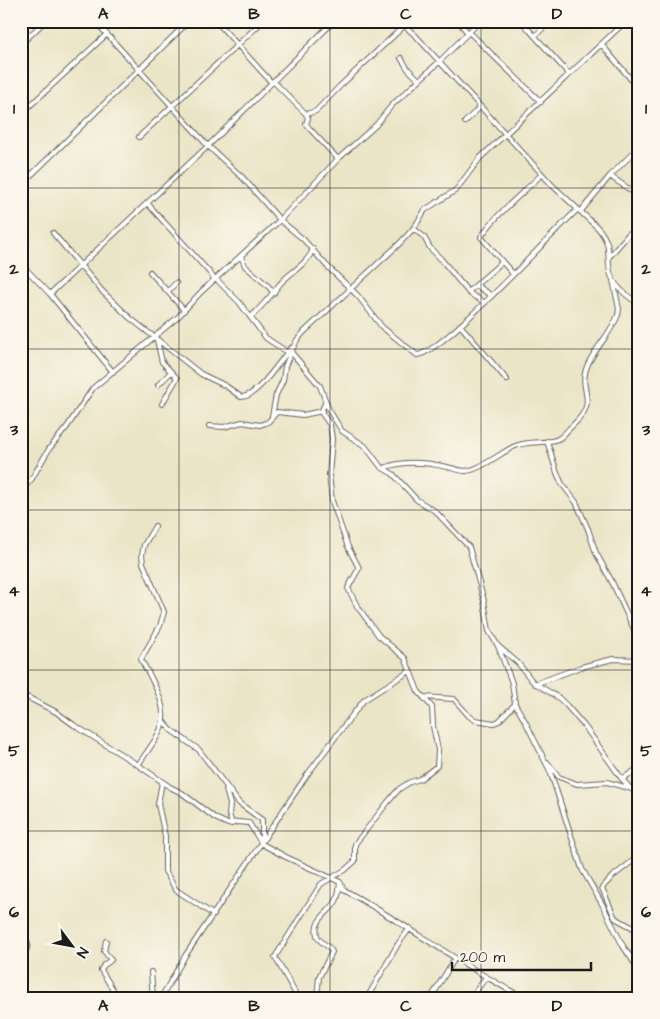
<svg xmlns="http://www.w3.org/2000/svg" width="660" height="1019" viewBox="0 0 660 1019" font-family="'Architects Daughter',sans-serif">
<rect width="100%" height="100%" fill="#fbf7ec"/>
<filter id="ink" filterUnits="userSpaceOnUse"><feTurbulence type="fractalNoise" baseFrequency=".02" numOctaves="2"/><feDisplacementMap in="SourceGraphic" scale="10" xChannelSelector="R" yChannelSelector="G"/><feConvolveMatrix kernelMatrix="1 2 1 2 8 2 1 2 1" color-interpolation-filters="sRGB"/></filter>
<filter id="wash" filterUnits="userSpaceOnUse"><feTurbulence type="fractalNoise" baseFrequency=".0096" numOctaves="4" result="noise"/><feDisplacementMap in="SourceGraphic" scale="20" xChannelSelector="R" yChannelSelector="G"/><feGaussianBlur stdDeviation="1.12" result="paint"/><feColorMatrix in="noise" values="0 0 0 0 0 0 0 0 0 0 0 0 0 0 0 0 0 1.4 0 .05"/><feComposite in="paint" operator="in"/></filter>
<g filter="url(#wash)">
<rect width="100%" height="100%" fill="#ebe5c7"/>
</g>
<g filter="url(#ink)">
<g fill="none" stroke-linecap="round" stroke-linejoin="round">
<defs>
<path id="minor" d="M95,21L208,146L243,178L280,220L303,239L326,265L358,296L382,327L417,355C441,355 554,231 578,209
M216,21L272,83
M399,21L416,36L459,83L553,186L598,228C613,246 606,253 610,272C613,285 628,297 639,304
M458,21L468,33
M521,21L569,74
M626,21L480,158L456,190L425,210L414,228L398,245L304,332L297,340L291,352L320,386L329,410L342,431L365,446L381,467L393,474L417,500L435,511L469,547L484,601L489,631L498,646L512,683L515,704L525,721L550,771L582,869L602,904L623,946L639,970
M469,32L541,102
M535,36L550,21
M21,44L45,21
M602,45L639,89
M401,58L408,69L419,80
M273,81L306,114L308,118L306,124L310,129L338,159
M632,81L639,75
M21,114L107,34
M306,114L316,111L340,86L404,26
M465,122L480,107
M139,137L263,21
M610,176L639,196
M21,185L189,21
M147,203L209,272L215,280
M581,211L610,176L639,147
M413,228L424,237L430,248L441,259L469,293L485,303
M53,233L102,291L130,318L201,374L226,386L241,397C257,398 280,360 291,348
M241,256L245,266L267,285L274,293
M610,256L639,222
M21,264L50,294L113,372
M150,272L184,310
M513,274L481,237C498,212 521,195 542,174
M216,279L239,302L266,338L287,352
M476,285L492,296
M168,291L176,283
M468,292L502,262
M50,294L208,146L334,21
M251,317C262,306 271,296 280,284C290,272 308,264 313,249
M460,325L507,380
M157,340L162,362L177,378L162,404
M158,385L171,372
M272,416L276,395L283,380L285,366L291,352
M209,426L224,427L242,422L260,425L268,422L277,412L303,415L322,411
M547,441L557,473L562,484L576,502L588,529L596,553L612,582L639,640
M384,468C404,460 426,462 447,467C453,468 459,471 466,471C480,470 501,453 513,447C530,439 544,445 558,439C564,436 567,430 572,426C602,399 575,392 588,364C596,347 611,333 618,315L619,309L613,280
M21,490L31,480L49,449L67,427L93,388L178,317L201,292L280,220L338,159L376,125L392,105L439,62L480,21
M498,646L518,663L533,682L559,698L567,706L585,727L622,779L631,789L639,794
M535,684L581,667L613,659L639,660
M21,694L56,712L74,725L138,765L170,787L182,793L215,818L228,824L238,822L249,823L262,844L286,857L340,882L344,890C405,923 462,966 524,998
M423,697L454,699L469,716L475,720L494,723L499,721L515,704
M164,722L171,730L199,750L239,803L262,820V844
M547,762L559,777L577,784L607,782L628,788
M138,765C161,731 174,721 152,680C149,673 144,666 141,659L160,626L164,612L143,563L142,555L144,545L155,526
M622,779L639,768
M162,782L158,804L165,836V871L176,890L214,915
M226,790L230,804L229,814L232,824
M639,856L612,877L602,888L615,918L639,931
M21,920L28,945L21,966
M106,941L104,951L111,960L104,965L101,970L118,998
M151,972L153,998
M161,998L185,956L307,775L337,735L364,700L410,671
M298,998L275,957L321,884L345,870L355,861V844L388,802L399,789L410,782L420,779L437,766L438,750L433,726L432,707L418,691L405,658L379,636L357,606L348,588L359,568L348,547L332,501L329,475L332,439L330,425L321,412L326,401
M317,998L319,977L332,952C329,944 318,943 317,935C313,919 330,913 336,901C339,896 339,888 340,882
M367,998L398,944L410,928
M431,998L455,958
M471,998L486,977"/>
</defs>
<use href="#minor" stroke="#646258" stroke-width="6"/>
<use href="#minor" stroke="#fff" stroke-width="4"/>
</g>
</g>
<path fill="none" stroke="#1c1c1c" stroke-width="1" stroke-opacity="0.55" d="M179,21V998M330,21V998M481,21V998M21,188H639M21,349H639M21,510H639M21,670H639M21,831H639"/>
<rect width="660" height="1019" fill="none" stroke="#fbf7ec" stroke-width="55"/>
<g transform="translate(72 946) rotate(122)" stroke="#fbf7ec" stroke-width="4" paint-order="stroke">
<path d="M0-4L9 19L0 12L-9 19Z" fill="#1c1c1c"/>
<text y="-8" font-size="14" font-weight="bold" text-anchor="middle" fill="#1c1c1c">N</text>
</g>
<path d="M452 962v8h139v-8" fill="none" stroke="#1c1c1c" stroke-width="2.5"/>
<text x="460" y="962" font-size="15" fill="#1c1c1c" stroke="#fbf7ec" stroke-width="4" paint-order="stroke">200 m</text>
<rect x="28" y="28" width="604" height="964" fill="none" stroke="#1c1c1c" stroke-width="2"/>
<g font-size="16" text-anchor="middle" font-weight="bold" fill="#1c1c1c">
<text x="103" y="19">A</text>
<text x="254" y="19">B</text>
<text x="406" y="19">C</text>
<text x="557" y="19">D</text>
<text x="14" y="114">1</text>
<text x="646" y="114">1</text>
<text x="14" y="274">2</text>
<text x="646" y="274">2</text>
<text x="14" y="435">3</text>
<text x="646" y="435">3</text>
<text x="14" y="596">4</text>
<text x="646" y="596">4</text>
<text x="14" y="756">5</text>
<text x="646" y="756">5</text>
<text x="14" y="917">6</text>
<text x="646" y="917">6</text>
<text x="103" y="1011">A</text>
<text x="254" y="1011">B</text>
<text x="406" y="1011">C</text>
<text x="557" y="1011">D</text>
</g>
</svg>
